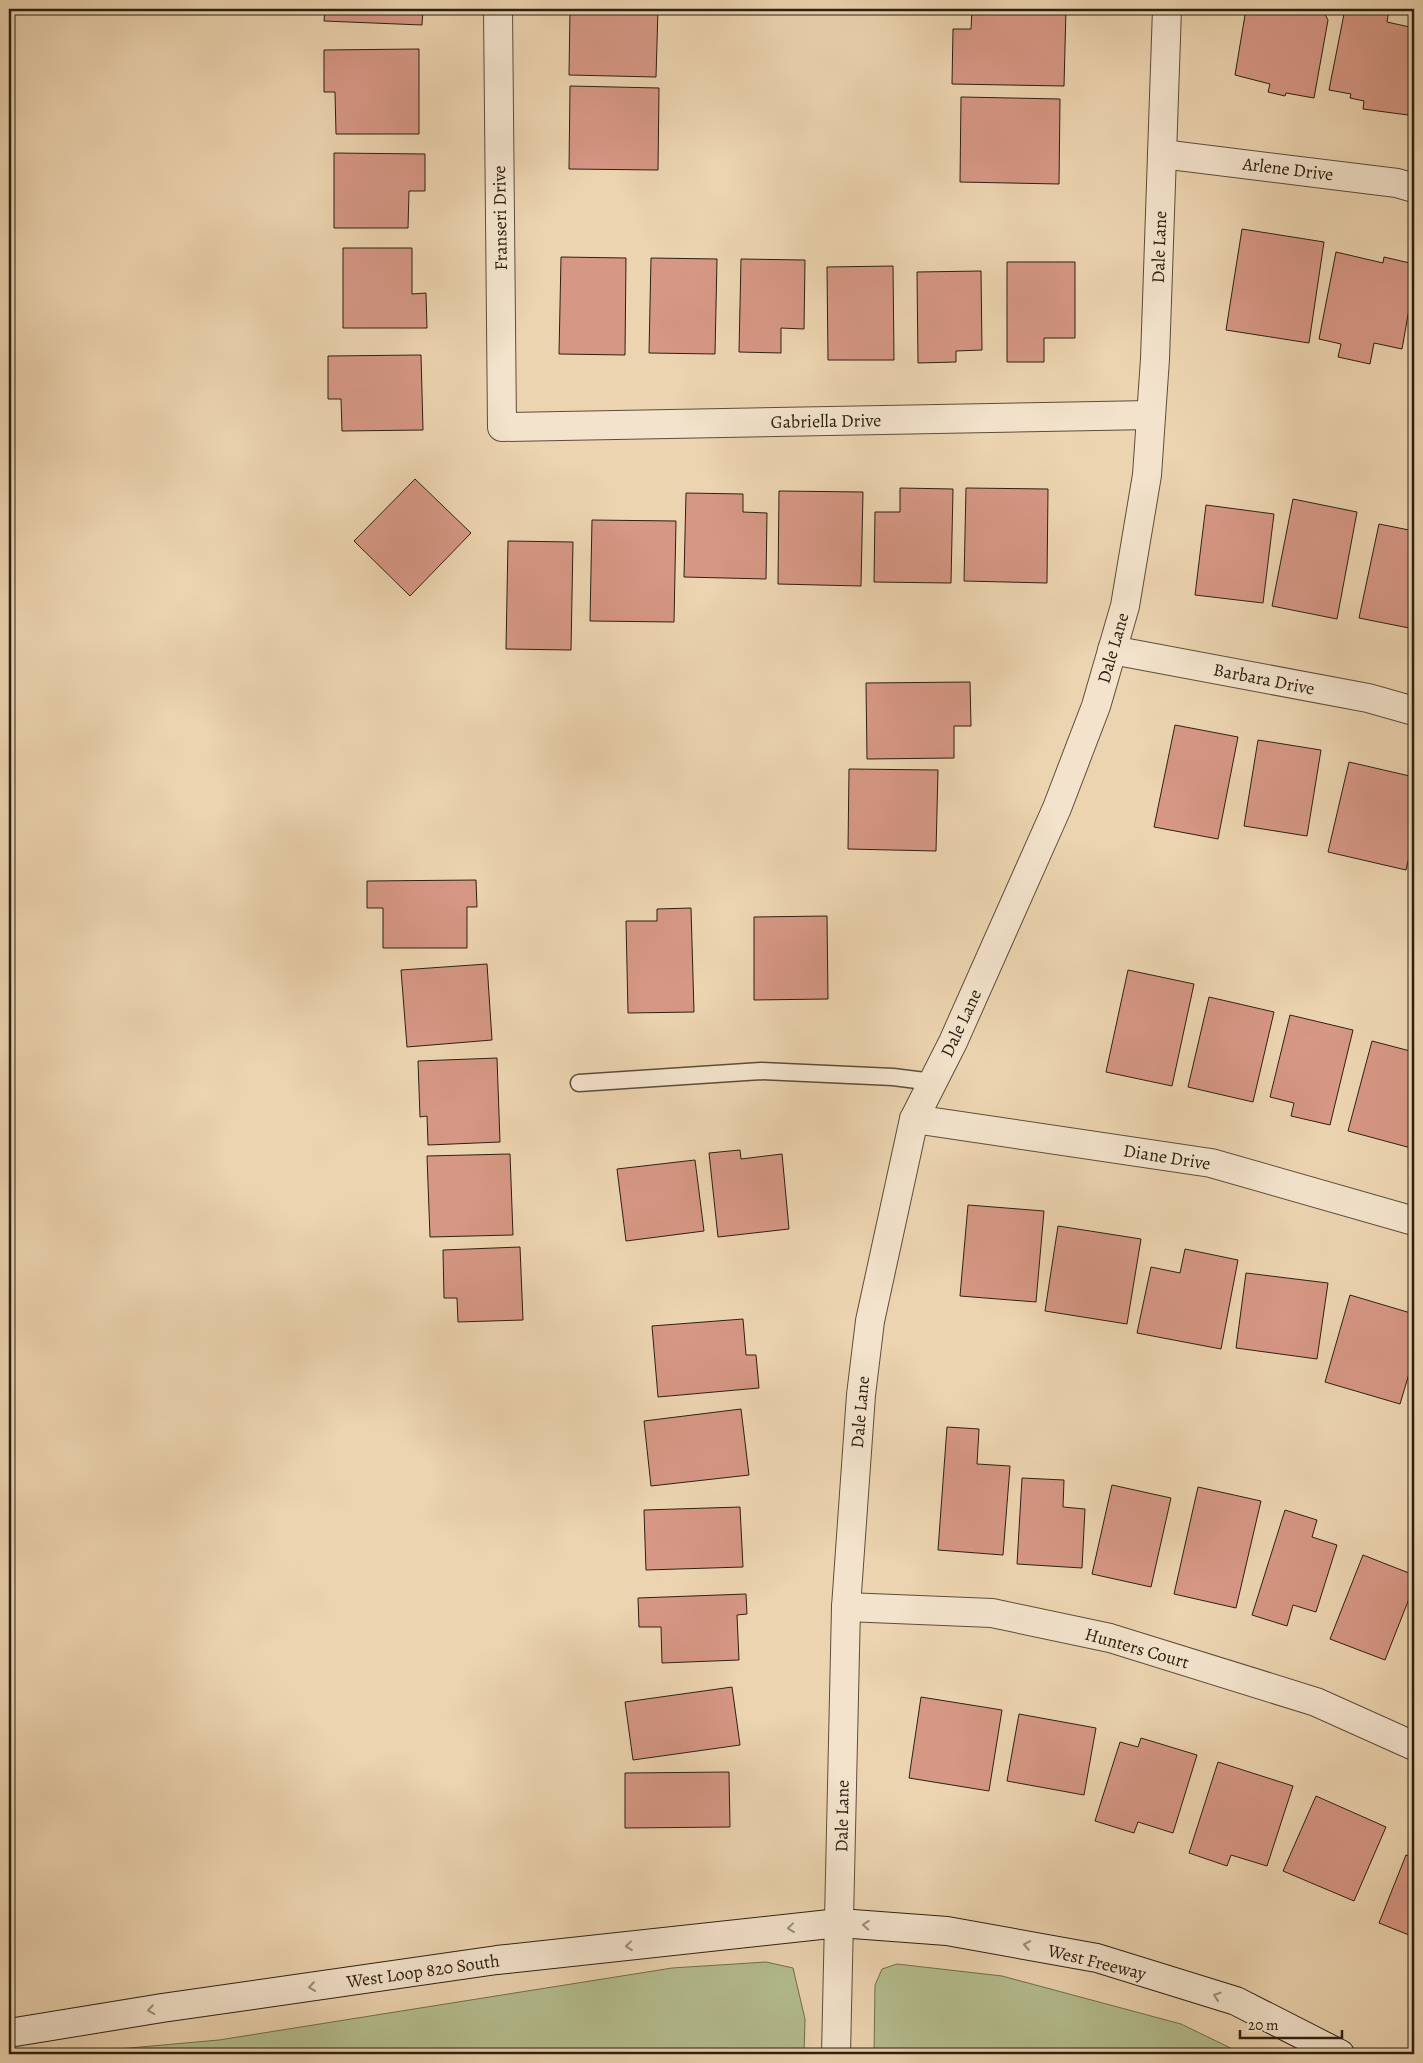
<svg xmlns="http://www.w3.org/2000/svg" width="1423" height="2063" viewBox="0 0 1423 2063" font-family="Alegreya,serif">
<rect width="100%" height="100%" fill="#ecd4b0"/>
<filter id="stains"><feTurbulence type="fractalNoise" baseFrequency=".004" numOctaves="4"/><feColorMatrix values="0 0 0 0 .2 0 0 0 0 .09 0 0 0 0 .02 0 0 0 .5 -.17"/></filter>
<radialGradient id="worn" r=".72"><stop offset=".6" stop-color="#630" stop-opacity="0"/><stop offset="1" stop-color="#630" stop-opacity=".3"/></radialGradient>
<path fill="#b4bd8e" stroke="#706e50" d="M766,1962L793,1968L805,2019L804,2054H62L219,2040L672,1968Z
M897,1964L1002,1976L1181,2024L1243,2054H874L875,1985L882,1969Z"/>
<path fill="#d69784" stroke="#2d2012" d="M325,9H423L422,25L324,21Z
M570,9H658L656,77L569,75Z
M972,9H1066L1064,86L952,84L953,29H971Z
M1246,9H1305L1324,12L1328,20L1314,98L1286,93L1285,96L1268,92L1270,84L1235,75Z
M1345,9L1389,10L1387,22L1414,28V82L1408,115L1363,109L1364,101L1350,98L1351,94L1329,90Z
M419,49V134H336L335,92H324V50Z
M570,86L659,88L658,170L569,169Z
M961,97L1060,99L1059,184L960,182Z
M334,153L425,154V191H409L408,228H334Z
M1242,229L1324,242L1309,343L1226,330Z
M343,248H412V294L426,293L427,328H343Z
M1336,252L1383,263L1384,257L1414,264V281L1402,349L1374,343L1370,364L1338,357L1341,344L1319,339Z
M561,257L626,258L625,355L559,354Z
M651,258L717,259L715,354L649,353Z
M741,259L805,260L804,329L781,328V353L739,352Z
M1007,262H1075V338H1044V362H1007Z
M893,266L894,360H828L827,267Z
M981,271L982,350L956,351V362L918,363L917,272Z
M1414,351V369L1410,368Z
M421,355L423,430L342,431L341,399H328V356Z
M415,479L471,533L410,596L354,541Z
M900,488L953,489L951,583L874,582L875,512H900Z
M966,488L1048,489L1047,583L964,581Z
M779,491L863,492L861,586L778,584Z
M686,493L743,494V512L767,513L766,579L684,577Z
M1293,499L1357,512L1337,619L1272,606Z
M1206,505L1274,514L1263,603L1195,595Z
M592,520L676,521L674,622L590,621Z
M1379,524L1414,531V629L1359,618Z
M508,541L573,542L571,650L506,649Z
M970,682L971,726H954V758L867,759L866,683Z
M1175,725L1238,737L1218,839L1154,827Z
M1258,740L1321,750L1307,836L1244,826Z
M1349,762L1414,777V835L1406,870L1328,852Z
M849,769L938,770L936,851L848,849Z
M476,880L477,907H467V948H383V908H367V881Z
M691,908L694,1012L628,1013L626,921H657V909Z
M827,916L828,999L754,1000V917Z
M487,964L492,1040L407,1047L401,970Z
M1128,970L1194,984L1172,1086L1106,1072Z
M1209,997L1274,1012L1253,1102L1188,1087Z
M1290,1015L1353,1030L1330,1125L1291,1116L1294,1103L1270,1097Z
M1372,1041L1414,1052V1136L1411,1148L1348,1131Z
M497,1058L500,1142L428,1145L427,1116L420,1117L418,1061Z
M740,1150L741,1159L782,1154L789,1229L718,1237L709,1153Z
M510,1154L513,1235L430,1237L427,1156Z
M695,1160L704,1231L626,1241L617,1169Z
M968,1205L1044,1211L1036,1302L960,1296Z
M1058,1226L1141,1239L1127,1324L1045,1311Z
M520,1247L523,1320L458,1322L457,1298H444L443,1250Z
M1185,1249L1238,1260L1221,1349L1137,1333L1151,1267L1180,1273Z
M1246,1273L1328,1283L1317,1359L1236,1348Z
M1350,1295L1414,1314V1357L1400,1404L1325,1382Z
M743,1319L746,1355H756L759,1388L658,1397L652,1326Z
M741,1409L749,1475L651,1486L644,1421Z
M947,1427L979,1429L977,1464L1010,1466L1003,1555L938,1550Z
M1022,1478L1064,1480L1063,1507L1085,1509L1082,1568L1017,1564Z
M1112,1485L1171,1498L1151,1587L1092,1574Z
M1198,1487L1261,1501L1236,1608L1174,1594Z
M740,1507L743,1567L646,1570L644,1510Z
M1285,1510L1317,1520L1312,1537L1337,1545L1316,1612L1293,1605L1287,1626L1252,1615Z
M1363,1555L1414,1575V1586L1385,1660L1330,1639Z
M746,1594L747,1614L737,1615L739,1660L662,1663L661,1627H639L638,1598Z
M1414,1662V1679L1410,1678Z
M732,1687L740,1745L633,1760L625,1702Z
M921,1697L1002,1710L989,1791L909,1778Z
M1019,1714L1096,1728L1084,1795L1007,1781Z
M1141,1738L1197,1755L1173,1833L1138,1822L1134,1833L1095,1821L1120,1742L1138,1747Z
M1218,1762L1293,1786L1267,1866L1231,1855L1227,1866L1189,1853Z
M729,1772L730,1827L625,1828V1773Z
M1316,1796L1386,1827L1354,1901L1283,1871Z
M1406,1855L1414,1858V1937L1379,1923Z"/>
<g fill="none" stroke-linecap="round" stroke-linejoin="round">
<defs>
<path id="service" d="M579,1083L761,1071L893,1077L933,1082"/>
<path id="minor" d="M498,9L502,427L1151,415
M1162,154L1397,183L1414,188
M1112,650L1368,698L1414,711
M914,1119L1211,1163L1414,1221
M846,1607L992,1613L1110,1638L1316,1702L1414,1746"/>
<path id="tertiary" d="M836,2054L846,1607L861,1395L870,1321L914,1119L953,1042L1057,808L1096,706L1125,606L1147,475L1155,359L1167,9"/>
<path id="secondary" d="M9,2033L162,2008L497,1960L839,1923L947,1931L1097,1958L1236,2001L1340,2054"/>
</defs>
<use href="#service" stroke="#5d4d3a" stroke-width="19"/>
<use href="#minor" stroke="#5d4d3a" stroke-width="30"/>
<use href="#tertiary" stroke="#5d4d3a" stroke-width="30"/>
<use href="#secondary" stroke="#2d2012" stroke-width="30"/>
<use href="#service" stroke="#f3e3cc" stroke-width="16"/>
<use href="#minor" stroke="#f3e3cc" stroke-width="28"/>
<use href="#tertiary" stroke="#f3e3cc" stroke-width="28"/>
<use href="#secondary" stroke="#f3e3cc" stroke-width="28"/>
</g>
<defs><path id="oneway-chevron" d="M-2-3.5L2.5 0L-2 3.5" fill="none" stroke-width="1.6" stroke-linecap="round" stroke-linejoin="round" transform="scale(1.25)"/></defs>
<g stroke="#9a8b78">
<use href="#oneway-chevron" transform="translate(866 1925) rotate(-176)"/>
<use href="#oneway-chevron" transform="translate(791 1928) rotate(174)"/>
<use href="#oneway-chevron" transform="translate(1027 1945) rotate(-170)"/>
<use href="#oneway-chevron" transform="translate(629 1946) rotate(174)"/>
<use href="#oneway-chevron" transform="translate(312 1987) rotate(172)"/>
<use href="#oneway-chevron" transform="translate(1217 1996) rotate(-162)"/>
<use href="#oneway-chevron" transform="translate(151 2010) rotate(171)"/>
</g>
<g text-anchor="middle" stroke-width="4" stroke-linejoin="round" paint-order="stroke">
<g font-size="18" fill="#2d2012" stroke="#f3e3cc">
<text transform="translate(1288 169) rotate(7)" y="6">Arlene Drive</text>
<text transform="translate(500 218) rotate(-91)" y="6">Franseri Drive</text>
<text transform="translate(1159 247) rotate(-88)" y="6">Dale Lane</text>
<text transform="translate(826 421) rotate(-1)" y="6">Gabriella Drive</text>
<text transform="translate(1113 648) rotate(-74)" y="6">Dale Lane</text>
<text transform="translate(1264 679) rotate(11)" y="6">Barbara Drive</text>
<text transform="translate(961 1023) rotate(-65)" y="6">Dale Lane</text>
<text transform="translate(1167 1157) rotate(9)" y="6">Diane Drive</text>
<text transform="translate(860 1412) rotate(-85)" y="6">Dale Lane</text>
<text transform="translate(1137 1648) rotate(16)" y="6">Hunters Court</text>
<text transform="translate(842 1816) rotate(-89)" y="6">Dale Lane</text>
<text transform="translate(1097 1962) rotate(14)" y="6">West Freeway</text>
<text transform="translate(423 1971) rotate(-8)" y="6">West Loop 820 South</text>
</g>
</g>
<rect width="1423" height="2063" fill="none" stroke="#ecd4b0" stroke-width="30"/>
<rect x="10" y="10" width="1403" height="2043" fill="none" stroke="#2d2012" stroke-width="2.5"/>
<rect x="15" y="15" width="1393" height="2033" fill="none" stroke="#2d2012"/>
<path d="M1240 2030v8h102v-8" fill="none" stroke="#2d2012" stroke-width="2.5"/>
<text x="1248" y="2030" font-size="15" fill="#2d2012" stroke="#f3e3cc" stroke-width="4" paint-order="stroke">20 m</text>
<rect width="100%" height="100%" filter="url(#stains)"/>
<rect width="100%" height="100%" fill="url(#worn)"/>
</svg>
